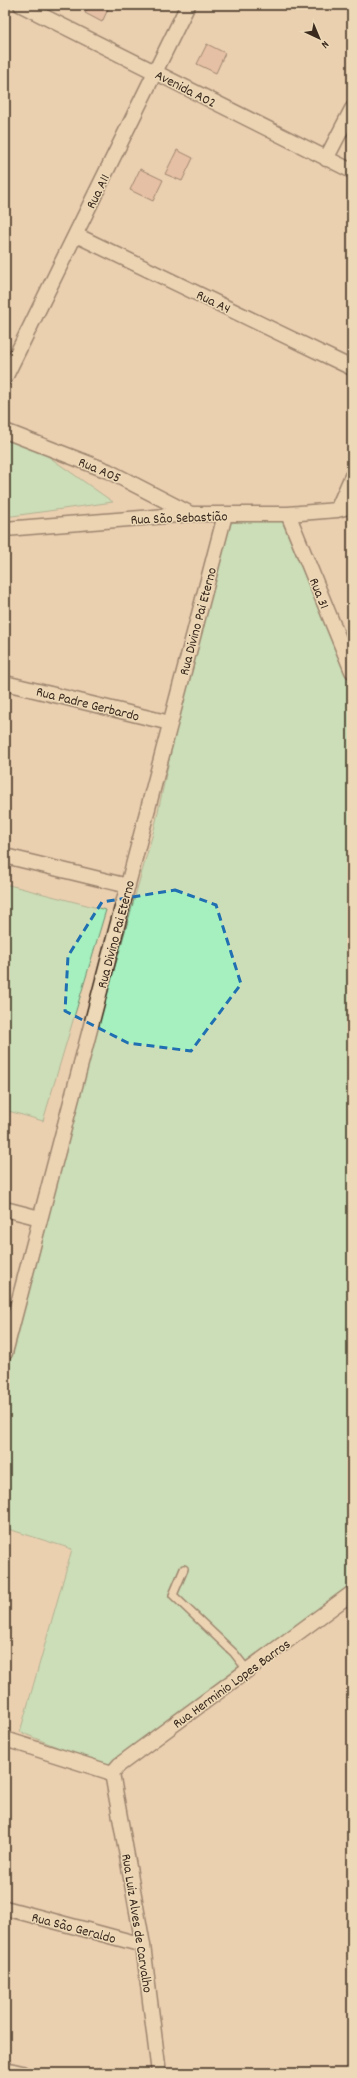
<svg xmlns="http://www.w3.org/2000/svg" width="357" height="2078" viewBox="0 0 357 2078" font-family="Dekko,sans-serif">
<rect width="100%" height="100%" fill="#ebd0b0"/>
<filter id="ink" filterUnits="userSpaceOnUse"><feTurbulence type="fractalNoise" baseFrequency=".025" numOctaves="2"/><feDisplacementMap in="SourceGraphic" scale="8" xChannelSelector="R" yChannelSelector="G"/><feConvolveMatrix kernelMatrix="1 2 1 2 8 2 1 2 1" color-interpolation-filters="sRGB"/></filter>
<g filter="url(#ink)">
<path fill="#a6efbe" stroke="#708c6e" d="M5,434L32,445L113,502L5,517Z
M281,519L352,687V1585L109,1768L20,1732L72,1549L5,1528V1365L43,1219L155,826L176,727L228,523Z
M5,884L106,910L43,1121L5,1110Z"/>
<path fill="#e1ad95" stroke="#3b2a1e" d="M89,5H110L102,22L85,13Z
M207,44L225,53L216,73L197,64Z
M177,150L193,158L182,181L165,174Z
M140,169L163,180L153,201L130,190Z"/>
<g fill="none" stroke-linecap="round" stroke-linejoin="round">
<defs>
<path id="service" d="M184,1569L173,1595L234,1653L248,1671"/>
<path id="minor" d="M21,5L352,171
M326,159L352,109
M76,235L352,368
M5,378L188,5
M5,431L108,471L191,514
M337,510L352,476
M288,514L352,671
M5,529L191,514H288L337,510L352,506
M5,683L170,723
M5,856L128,886
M5,1209L40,1218
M5,1353L225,515
M5,1739L112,1773
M112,1773L143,1945L159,2073
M112,1773L119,1765L352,1593
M5,1908L143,1945
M5,2069L22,2073"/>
</defs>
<use href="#service" stroke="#3b2a1e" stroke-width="10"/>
<use href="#minor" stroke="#3b2a1e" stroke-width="17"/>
<use href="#service" stroke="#edd9b7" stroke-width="7"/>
<use href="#minor" stroke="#edd9b7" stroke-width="14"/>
</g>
</g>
<path d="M0 0H357V2078H0ZM175,890L216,905L241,984L191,1051L128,1043L65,1011L68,956L102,902Z" fill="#ebd0b0" fill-opacity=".55" fill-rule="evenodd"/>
<path fill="none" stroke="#1f6fb2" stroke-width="3" stroke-dasharray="8 5" stroke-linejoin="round" d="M175,890L216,905L241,984L191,1051L128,1043L65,1011L68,956L102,902Z"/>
<g text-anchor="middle" stroke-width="3" stroke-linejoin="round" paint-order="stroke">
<g font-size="14" fill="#3b2a1e" stroke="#edd9b7">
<text transform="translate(186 88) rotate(27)" y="5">Avenida A02</text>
<text transform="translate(97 191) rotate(-64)" y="5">Rua A11</text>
<text transform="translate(214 301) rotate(26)" y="5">Rua A4</text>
<text transform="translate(100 469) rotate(23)" y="5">Rua A05</text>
<text transform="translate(179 517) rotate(-2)" y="5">Rua São Sebastião</text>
<text transform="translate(320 593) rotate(68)" y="5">Rua 31</text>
<text transform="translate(197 621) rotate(-75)" y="5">Rua Divino Pai Eterno</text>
<text transform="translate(88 703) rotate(14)" y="5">Rua Padre Gerbardo</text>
<text transform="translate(115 934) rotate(-75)" y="5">Rua Divino Pai Eterno</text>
<text transform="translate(231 1683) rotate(-36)" y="5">Rua Herminio Lopes Barros</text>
<text transform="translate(138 1923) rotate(81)" y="5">Rua Luiz Alves de Carvalho</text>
<text transform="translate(74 1927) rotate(15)" y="5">Rua São Geraldo</text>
</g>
</g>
<rect width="357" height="2078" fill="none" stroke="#edd9b7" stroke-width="20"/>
<rect x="10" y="10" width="337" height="2058" fill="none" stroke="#3b2a1e" stroke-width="1.5" filter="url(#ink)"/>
<g transform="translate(319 38) rotate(136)" stroke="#edd9b7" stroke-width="3" paint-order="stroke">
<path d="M0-3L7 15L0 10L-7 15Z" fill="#3b2a1e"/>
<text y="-6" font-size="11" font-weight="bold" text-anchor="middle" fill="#3b2a1e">N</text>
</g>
</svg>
